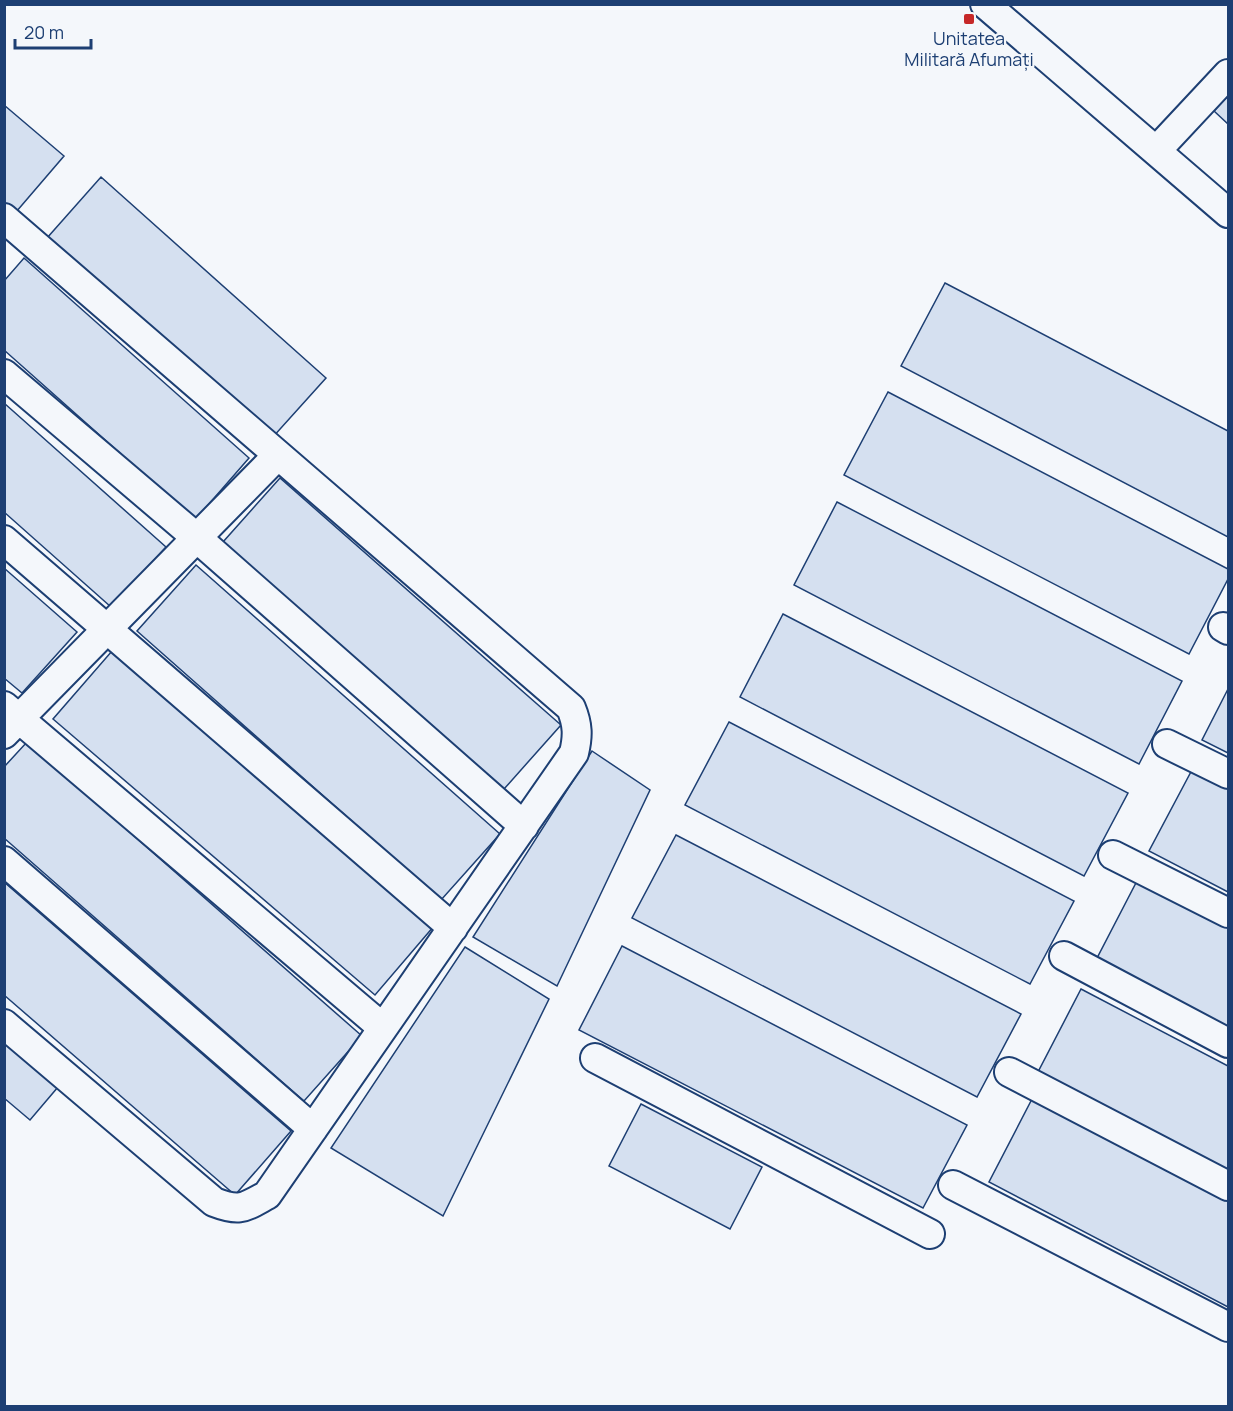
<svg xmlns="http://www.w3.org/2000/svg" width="1233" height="1411" viewBox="0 0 1233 1411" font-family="Manrope,sans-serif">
<rect width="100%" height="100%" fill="#f4f7fb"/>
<path fill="#d5e0f0" stroke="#1d3f73" stroke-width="1.5" d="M1228,96V124L1214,111Z
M4,105L64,156L10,219L4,215Z
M101,177L326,378L272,438L47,238Z
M24,258L249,458L195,520L4,350V281Z
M945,283L1228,431V537L901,366Z
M888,392L1228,569V579L1189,654L844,475Z
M4,403L166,547L111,607L4,512Z
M280,478L561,725L504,789L223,542Z
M837,502L1182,681L1139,764L794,585Z
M196,565L500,834L441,900L137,631Z
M4,568L77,632L22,693L4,678Z
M783,614L1128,793L1084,876L740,697Z
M112,651L434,926L375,995L53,719Z
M1228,689V753L1202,740Z
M729,722L1074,901L1030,984L685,805Z
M27,742L362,1036L304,1101L4,838V767Z
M592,751L650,790L557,986L473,937Z
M1193,768L1228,787V892L1149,851Z
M676,835L1021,1014L977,1097L632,918Z
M1138,879L1228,926V1032L1095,962Z
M4,882L291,1131L235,1195L4,995Z
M622,946L967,1125L923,1208L579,1030Z
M465,947L549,999L443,1216L331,1148Z
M1081,989L1228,1066V1171L1038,1072Z
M4,1041L58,1087L30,1120L4,1098Z
M1032,1099L1228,1201V1307L989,1182Z
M641,1104L762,1167L730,1229L609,1166Z"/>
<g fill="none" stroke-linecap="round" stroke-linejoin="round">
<defs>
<path id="minor" d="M985,4L1228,213
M1157,150L1228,74
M4,218L571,708C578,725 578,736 574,753L267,1195C243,1208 240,1212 214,1202L4,1024
M4,374L197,538L524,826
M4,540L453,928
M1223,627L1228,630
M4,706L383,1028
M4,734L278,455
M1167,744L1228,774
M1113,855L1228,913
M4,861L313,1129
M1064,956L1228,1043
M595,1058L930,1234
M1009,1072L1228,1186
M953,1185L1228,1327"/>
</defs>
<use href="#minor" stroke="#1d3f73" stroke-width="32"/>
<use href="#minor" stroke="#f4f7fb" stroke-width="28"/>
</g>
<rect fill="#c62828" stroke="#f4f7fb" stroke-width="2" x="963" y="13" width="12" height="12" rx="3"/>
<g text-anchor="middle" stroke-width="4.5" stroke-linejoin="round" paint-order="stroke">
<g font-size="18" fill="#1d3f73" stroke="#f4f7fb">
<text x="969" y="45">Unitatea<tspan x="969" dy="21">Militară Afumați</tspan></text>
</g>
</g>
<rect width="1233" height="1411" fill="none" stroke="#1d3f73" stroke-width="12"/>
<path d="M15 39v9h76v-9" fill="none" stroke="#1d3f73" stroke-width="3"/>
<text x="24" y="39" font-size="18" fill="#1d3f73" stroke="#f4f7fb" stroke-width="4.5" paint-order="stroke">20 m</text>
</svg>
